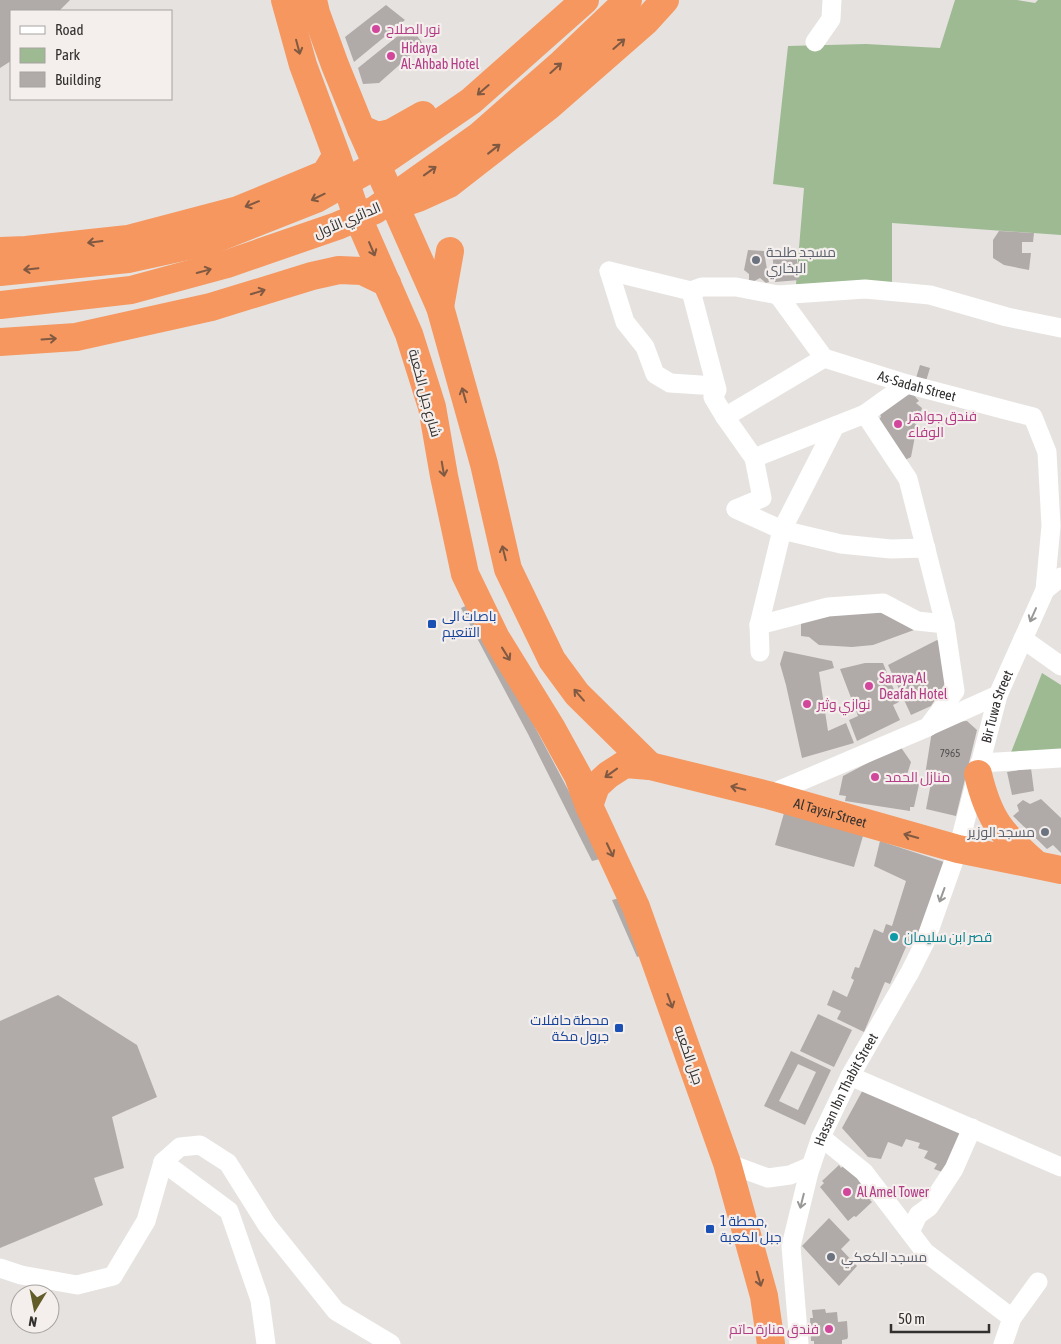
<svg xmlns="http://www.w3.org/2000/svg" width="1061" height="1344" viewBox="0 0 1061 1344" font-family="'Asap Condensed',Cairo,sans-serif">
<rect width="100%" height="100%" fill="#e6e2df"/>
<path fill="#9dba93" d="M955,0H1017L1035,3L1038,0H1061V235L892,223V287L796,284L804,188L773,184L788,46L866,44L940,48Z
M1042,673L1061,685V752L1010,755Z"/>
<path fill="#b0aba9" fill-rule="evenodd" d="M0,0H70L59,11H11V61L0,68Z
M386,5L405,20L354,62L345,37Z
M410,26L423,44L379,83L363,84L358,68Z
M999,231L1034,233L1033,242H1022V253H1031L1029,270L1004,265L993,258V240Z
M796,249L799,280L775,282L772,251Z
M748,250L764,251L769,282L766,283L760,278L749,284V274L744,270Z
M920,365L930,368L926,381L916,378Z
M911,392L919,401L916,403L922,408L920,415L914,422L917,426L911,457L905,460L877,421L881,417L879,411Z
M470,604L604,858L592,861L528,734L461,608Z
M851,607L912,619L914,630L873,645L852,647L819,645L809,637L801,636V621Z
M937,640L943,645L949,677L931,706L911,715L888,665Z
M784,651L832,661L834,668L819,672L828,731L846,723L854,743L802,758L786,685L780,664Z
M865,663H883L899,702L893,705L900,720L857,741L849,720L858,716L840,669Z
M967,721L977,730L956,816L926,809L932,778L925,775L932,731L953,722Z
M900,746L911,762L906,778L920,780L914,807H910V811L845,801L846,796L839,795L843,776Z
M1031,768L1034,791L1012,795L1007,772Z
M1041,799L1061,818V853L1053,845L1047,849L1013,816L1019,811L1017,805L1023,800L1030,804Z
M786,806L865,829L854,867L775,845Z
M880,841L947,863L915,941L909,940L890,984L885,982L864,1032L837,1019L841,1011L827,1005L833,990L847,997L854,980L851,978L855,967L859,968L874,929L883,933L886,924L892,926L906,881L874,866Z
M620,898L644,954L637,957L612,900Z
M58,995L137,1045L157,1097L112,1117L124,1168L94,1178L103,1205L0,1248V1021Z
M818,1014L852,1030L834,1067L800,1051Z
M791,1051L831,1070L805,1125L764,1106ZM798,1064L816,1072L798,1110L779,1101Z
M865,1086L964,1127L945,1173L934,1169L937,1164L924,1158L928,1151L918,1148L920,1143L906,1139L902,1147L888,1142L881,1159L868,1157L842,1128Z
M846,1163L874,1196L870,1200L872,1202L856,1217L854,1216L848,1221L820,1187L824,1183L822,1181L839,1165L841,1168Z
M829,1218L850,1240L841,1249L857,1266L839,1286L802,1246Z
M825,1309L826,1313L837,1312L838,1322L847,1321L848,1337L847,1339L842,1340V1344H814V1341H811L810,1318H813L812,1310Z"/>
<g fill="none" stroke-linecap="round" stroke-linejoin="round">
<g stroke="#fff" stroke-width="19">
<path d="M815,42L831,19L832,0"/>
<path d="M609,271L691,291L702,287H736L778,295L865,289L930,295L1007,317L1061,328"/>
<path d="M609,271L625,322L645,347L655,374L670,383L716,386"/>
<path d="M691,291L717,390L713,397L725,417L824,358"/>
<path id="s1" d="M778,295L824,358L907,384L1033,417L1047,452L1051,526L1045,590"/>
<path d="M907,384L865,414L908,479L945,624"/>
<path d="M725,417L754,458L865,414"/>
<path d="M736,509L782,530L841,544L891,549L926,548"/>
<path d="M736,509L762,498L754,458"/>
<path d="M759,625L828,607L883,603L917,621L945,624L955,691L928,727L768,795"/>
<path d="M1023,639L1061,666"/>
<path d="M760,652L759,625L782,530L835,426"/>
<path d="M929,726L998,695"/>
<path d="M980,763L1061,758"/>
<path d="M850,1076L1061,1167"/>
<path d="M821,1137L864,1172L925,1252L1012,1318"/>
<path d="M163,1162L229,1211L260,1300L266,1344"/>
<path d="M727,1163L768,1178L790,1175L811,1166"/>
<path d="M910,1232L918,1215L929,1207L954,1169L972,1128"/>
<path d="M0,1268L21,1275L77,1285L113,1276L146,1221L163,1162L180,1147L200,1145L228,1163L267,1225L336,1311L391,1344"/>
<path id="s2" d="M799,1344L791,1246L809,1172L821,1137L850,1076L910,972L925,942L958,849L998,695L1045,590L1061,577"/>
<path d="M1003,1344L1012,1318L1038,1282"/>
</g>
<g stroke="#f5975f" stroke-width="28">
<path d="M285,0L303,65L336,154L356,213L409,334L432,407L444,476L465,574L496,638L551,727L578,776L589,806L636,907L727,1163L764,1296L771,1344"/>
<path d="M313,0L316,13L335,65L361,129L440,307L484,464L508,569L552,660L577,694L650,766"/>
<path d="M361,129L378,136L391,133L423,115"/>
<path d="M403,203L418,198L449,184L549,106L645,22L665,0"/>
<path d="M0,251L26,250L128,239L238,210L325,174L335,158"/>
<path d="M0,272L128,259L210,241L316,199L385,160L471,101L585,0"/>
<path d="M0,305L131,290L227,264L337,226L375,210L479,136L562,63L628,0"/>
<path d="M440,307L450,251"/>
<path d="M0,342L76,337L211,307L312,276L339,270L362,271L387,283"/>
<path d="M978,774C989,820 1001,833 1036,864"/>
<path id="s3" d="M589,806L596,786L608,775L625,764L650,766L768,795L958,849L1061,870"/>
</g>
</g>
<defs><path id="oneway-shaft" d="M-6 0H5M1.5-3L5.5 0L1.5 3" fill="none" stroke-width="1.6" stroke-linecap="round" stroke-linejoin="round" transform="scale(1.25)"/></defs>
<g stroke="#805942">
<use href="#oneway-shaft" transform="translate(619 44) rotate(-41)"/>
<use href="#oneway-shaft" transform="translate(298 47) rotate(75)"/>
<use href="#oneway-shaft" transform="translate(556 68) rotate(-42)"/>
<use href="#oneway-shaft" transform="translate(483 90) rotate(139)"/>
<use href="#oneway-shaft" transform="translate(494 149) rotate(-38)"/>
<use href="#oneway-shaft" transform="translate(430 171) rotate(-36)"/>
<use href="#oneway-shaft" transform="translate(318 197) rotate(154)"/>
<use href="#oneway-shaft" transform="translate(252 204) rotate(158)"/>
<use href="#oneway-shaft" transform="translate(95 242) rotate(173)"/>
<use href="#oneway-shaft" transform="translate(372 249) rotate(67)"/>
<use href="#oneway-shaft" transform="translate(31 269) rotate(174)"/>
<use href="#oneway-shaft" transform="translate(204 271) rotate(-15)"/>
<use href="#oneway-shaft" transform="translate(258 292) rotate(-17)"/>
<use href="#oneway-shaft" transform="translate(49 339) rotate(-4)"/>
<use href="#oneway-shaft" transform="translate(464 395) rotate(-106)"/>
<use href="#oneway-shaft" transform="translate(443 469) rotate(80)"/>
<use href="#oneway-shaft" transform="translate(504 553) rotate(-104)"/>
<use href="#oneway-shaft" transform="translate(506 654) rotate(58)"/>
<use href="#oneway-shaft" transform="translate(579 695) rotate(-131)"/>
<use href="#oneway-shaft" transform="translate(611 773) rotate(144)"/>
<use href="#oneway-shaft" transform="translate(738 788) rotate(-167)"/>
<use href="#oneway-shaft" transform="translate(911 836) rotate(-164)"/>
<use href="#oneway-shaft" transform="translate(610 850) rotate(65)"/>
<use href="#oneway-shaft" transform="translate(670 1001) rotate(70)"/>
<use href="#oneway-shaft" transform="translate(759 1279) rotate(74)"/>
</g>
<g stroke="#989897">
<use href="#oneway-shaft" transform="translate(1033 615) rotate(114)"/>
<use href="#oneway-shaft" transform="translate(942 895) rotate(110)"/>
<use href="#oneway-shaft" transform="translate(802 1201) rotate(104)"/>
</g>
<g fill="#d1479c" stroke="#f4efec" stroke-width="2">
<circle cx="376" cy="29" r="5"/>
<circle cx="391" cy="56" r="5"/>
<circle cx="898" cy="424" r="5"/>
<circle cx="869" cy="686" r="5"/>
<circle cx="807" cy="704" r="5"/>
<circle cx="875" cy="777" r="5"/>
<circle cx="847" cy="1192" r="5"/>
<circle cx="829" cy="1329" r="5"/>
</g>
<g fill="#6b7280" stroke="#f4efec" stroke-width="2">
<circle cx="756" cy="260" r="5"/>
<circle cx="1045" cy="832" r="5"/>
<circle cx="831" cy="1257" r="5"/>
</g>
<g fill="#1a4fb4" stroke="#f4efec" stroke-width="2">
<rect x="427" y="619" width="10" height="10" rx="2.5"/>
<rect x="614" y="1023" width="10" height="10" rx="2.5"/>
<rect x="705" y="1224" width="10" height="10" rx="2.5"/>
</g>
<circle fill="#0f9aa8" stroke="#f4efec" stroke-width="2" cx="894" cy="937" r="5"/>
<g text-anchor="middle" stroke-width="4.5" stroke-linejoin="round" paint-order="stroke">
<g font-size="11" fill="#524f4e">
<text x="950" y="757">7965</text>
</g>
<g font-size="14" fill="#b23c85" stroke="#f4efec" text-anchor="start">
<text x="386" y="34">نور الصلاح</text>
<text x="401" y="53">Hidaya<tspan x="401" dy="16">Al-Ahbab Hotel</tspan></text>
<text x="908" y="421">فندق جواهر<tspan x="908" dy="16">الوفاء</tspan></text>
<text x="879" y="683">Saraya Al<tspan x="879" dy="16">Deafah Hotel</tspan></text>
<text x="817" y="709">نوازي وثير</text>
<text x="885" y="782">منازل الحمد</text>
<text x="857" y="1197">Al Amel Tower</text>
<text x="819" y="1334" text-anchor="end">فندق منارة حاتم</text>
</g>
<g font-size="14" fill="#32302f" stroke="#f4efec">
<text transform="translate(347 220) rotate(-23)" y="5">الدائري الأول</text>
<text dy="5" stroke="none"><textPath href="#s1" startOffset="175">As-Sadah Street</textPath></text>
<text transform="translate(425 393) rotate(75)" y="5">شارع جبل الكعبة</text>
<text dy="5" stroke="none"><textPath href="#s2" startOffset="679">Bir Tuwa Street</textPath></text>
<text dy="5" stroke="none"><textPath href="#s3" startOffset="269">Al Taysir Street</textPath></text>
<text transform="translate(689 1055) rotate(71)" y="5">جبل الكعبه</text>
<text dy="5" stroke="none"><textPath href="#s2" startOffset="265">Hassan Ibn Thabit Street</textPath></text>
</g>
<g font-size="14" fill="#5b616d" stroke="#f4efec" text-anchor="start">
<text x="766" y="257">مسجد طلحة<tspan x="766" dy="16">البخاري</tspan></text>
<text x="1035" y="837" text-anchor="end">مسجد الوزير</text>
<text x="841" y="1262">مسجد الكعكي</text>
</g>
<g font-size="14" fill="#164399" stroke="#f4efec" text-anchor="start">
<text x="442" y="621">باصات الى<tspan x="442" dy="16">التنعيم</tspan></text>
<text x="609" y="1025" text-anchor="end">محطة حافلات<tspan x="609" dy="16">جرول مكة</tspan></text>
<text x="720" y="1226">محطة 1,<tspan x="720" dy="16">جبل الكعبة</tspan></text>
</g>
<g font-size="14" fill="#0d838f" stroke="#f4efec" text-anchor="start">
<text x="904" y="942">قصر ابن سليمان</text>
</g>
</g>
<rect x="10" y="10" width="162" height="90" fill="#f4efec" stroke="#a6a3a0"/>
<rect x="20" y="26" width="25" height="8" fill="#ffffff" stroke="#a6a3a0"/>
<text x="55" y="35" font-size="15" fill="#32302f">Road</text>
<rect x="20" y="48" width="25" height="15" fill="#9dba93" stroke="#a6a3a0"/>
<text x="55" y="60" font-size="15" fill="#32302f">Park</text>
<rect x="20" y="72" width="25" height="15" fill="#b0aba9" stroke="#a6a3a0"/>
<text x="55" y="85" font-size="15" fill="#32302f">Building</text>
<g transform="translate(35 1309) rotate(190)"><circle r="24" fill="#f4efec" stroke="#a6a3a0"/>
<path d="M0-4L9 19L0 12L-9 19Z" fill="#625c29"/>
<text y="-8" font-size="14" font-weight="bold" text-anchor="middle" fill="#32302f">N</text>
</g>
<path d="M891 1324v8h98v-8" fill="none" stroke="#32302f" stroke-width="2.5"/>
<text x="898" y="1324" font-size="15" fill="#32302f" stroke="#f4efec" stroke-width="4" paint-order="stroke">50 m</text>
</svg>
